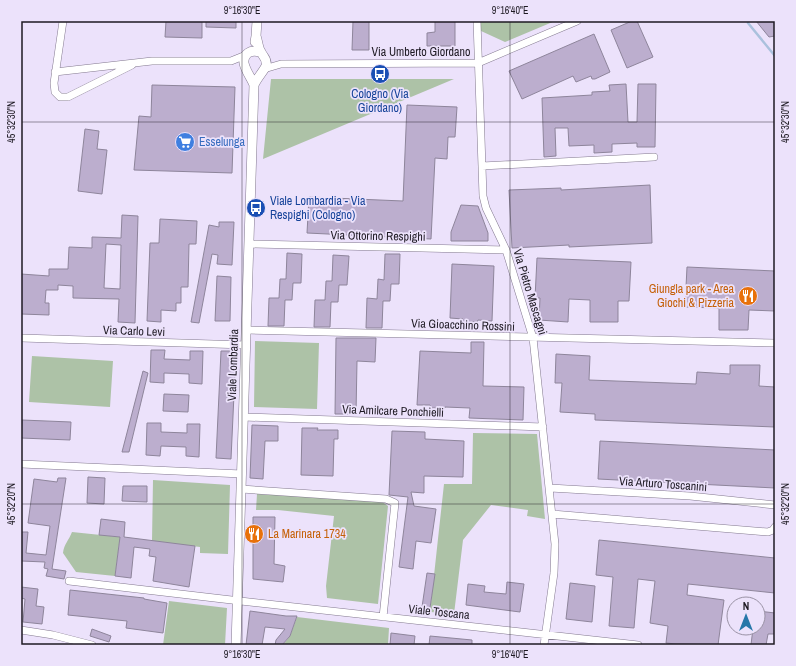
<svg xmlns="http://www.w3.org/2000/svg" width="796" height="666" viewBox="0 0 796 666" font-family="'Archivo Narrow',sans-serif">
<rect width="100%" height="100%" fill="#ece2fb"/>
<path fill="#adc2a7" d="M481,21H555L505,42L481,31Z
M271,79H454L263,159Z
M255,341L319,343L317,409L254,407Z
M32,356L113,361L110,407L29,402Z
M473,433L537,434L545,519L527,516L528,510L491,505L463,540L454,614L430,612L444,484H472Z
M153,480L230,485L228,554L200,553V547L152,541Z
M257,494L380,500L388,506L378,604L327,598L326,586L334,516L278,510H256Z
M72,532L120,537L115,576L76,572L63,553C64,544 69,540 72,532Z
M169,601L227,608L225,645H163Z
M297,617L389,628L388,645H283L290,636Z"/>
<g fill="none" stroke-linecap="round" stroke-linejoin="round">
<path stroke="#aac1dd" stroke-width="2.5" d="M748,23L775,56"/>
</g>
<path fill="#bcaece" stroke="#8e859b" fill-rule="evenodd" d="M166,21H202V38L165,37Z
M206,21H236V28L206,27Z
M353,21H369V50H352Z
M435,21H455V46H427V33L435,32Z
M632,21H637L653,57L627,68L611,30Z
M756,21H775V36L769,37Z
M594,34L610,72L595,79H592L591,76L576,82L573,76L522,99L509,71Z
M626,84L628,122H637L638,84H656L655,147H637V143L612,144V152L594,153V145L569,146L568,128H555L556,156L544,157L542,98L592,95V92L610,91L609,85Z
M152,85L235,87L232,173L134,170L139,116L151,117Z
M407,105L457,107L455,137H448L447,159L435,158L431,239L307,233L309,197L403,201Z
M85,129L99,131L97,149L107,150L102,194L78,191Z
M650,185L652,243L569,247V245L512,248L509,190L561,188V190L596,188Z
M461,205L478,206L488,233V241H451V232Z
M122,215L138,216L135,323L118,322L119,299L73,298V286L58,285V290H46L45,303H49V315L21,314V274L49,276V269H68L69,247L92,248V237L121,238ZM106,244L121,245L120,289L104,288Z
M160,219L197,221L196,244H189L188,287H181V303H176V311L161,310V322L147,321L150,243H159Z
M219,222H234L232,265L217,264L218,255L212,254L199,323L191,322L209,225L219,227Z
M287,253L302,254L301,283H293L292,300H285L284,326H268L269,298H279L280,279H286Z
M385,254H400L399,284H391L390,301H383L382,328H366L367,298L377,299L378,279L384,280Z
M333,255L349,256L347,285H339L338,302H331L330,327H314L315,300H325L326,281H332Z
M537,258L631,262L629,301H618V322H590V300L569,299L568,322L539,320L540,298H535Z
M452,264L494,266L492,321L478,320L477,322L462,321L463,319L450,318Z
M687,267L775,271V311L749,310L748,330H719V308L685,307Z
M217,276L231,277L230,321H215Z
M336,338H376L375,362L357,361L356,414H335Z
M471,342H484L483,386L524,387L523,420L469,418L470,408L445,407V408H430V405H417L420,351L471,353Z
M151,350H165L164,359L190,360V351H203L202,384L189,383V374L164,373V383L150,382Z
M221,351H236L231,459L216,458Z
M556,354L590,356L589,380L696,384L697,372L730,374V365H760L759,386L775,387V427L595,420V414L560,412L562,383H555Z
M143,371L148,373L129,452H122Z
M164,394L189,395L188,412L163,411Z
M22,420L71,422L70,440L21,438Z
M147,423H161V432L187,433V424H200L199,457L186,456V447L161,446L160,456L146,455Z
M252,425L278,426V441H265L263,479L250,478Z
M302,428H318L317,430H338V439H334L333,476L301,475Z
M392,431L425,432V439L464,441L463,477L424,476V493L411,492L414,506L436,509L431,543L416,541L413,569L399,567L408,497L389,495Z
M600,441L775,450V488L598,479Z
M88,477L105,478L104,504L87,503Z
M58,478H66L52,569L66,571L64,579L46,576L48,569L44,568L45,562L21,561V532H28L26,553L46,555L50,526L28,523L34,479L57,482Z
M123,486H147V502L122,501Z
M253,517H275L274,564L285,566L283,582L253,579Z
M101,519L125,522L124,537L195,546L189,587L153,581L156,557L149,556L150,549L134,547L131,578L115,576L120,537L99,535Z
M599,540L775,558V593L688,584L687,595L724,600L718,645L676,644L666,643L668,626L650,623L655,581L638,579L634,628L609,626L613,577L596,575Z
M427,573L435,574L430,608L422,607Z
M507,582L524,584L520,612L466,605L468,584L485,586L484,592L506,594Z
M570,583L595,586L592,622L566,619Z
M21,587L38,589L36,606L44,607L42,624L23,622L25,599L21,598Z
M70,590L144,598V599L167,603L163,633L126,628L127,621L68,615Z
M250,611L286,616H297L290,636L282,645H275L276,640L285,629L265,627L262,645H246Z
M758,611L775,613V634H768L766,645H751L753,628H758Z
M92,629L111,636L109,642L90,636Z
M391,633L415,636L414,645H390Z
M430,636L472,640V645H429Z"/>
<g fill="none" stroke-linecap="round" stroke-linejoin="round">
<defs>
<path id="minor" d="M63,21L54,83L55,92L60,97H68L132,65
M477,21L483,196L486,208L506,250L533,338L555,544L554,573L544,645
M264,69L281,64L478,63L577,21
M55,72L152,61H231L246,55
M482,166L654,157
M249,244L506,250
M247,330L775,343
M21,338L246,345
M244,417L543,427
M21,464L242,474
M550,488L690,496L775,505
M241,489L386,499L395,503L383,617
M552,514L768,532L773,530L775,527
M69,581L223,599L638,645
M21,630L53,635L92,645"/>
<path id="tertiary" d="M255,42L256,36L257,21
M254,85C251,76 237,61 248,53C252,50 256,51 261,52
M236,645L254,85C257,78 263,72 266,66C268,59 263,57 261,52C258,48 258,41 256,36"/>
</defs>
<use href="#minor" stroke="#83798f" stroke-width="8"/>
<use href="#tertiary" stroke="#83798f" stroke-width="10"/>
<use href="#minor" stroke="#fff" stroke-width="7"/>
<use href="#tertiary" stroke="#fff" stroke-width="9"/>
</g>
<path fill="none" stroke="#1e1a23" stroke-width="1" stroke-opacity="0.45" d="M242,21V645M510,21V645M21,122H775M21,504H775"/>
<defs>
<symbol id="bus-disc" viewBox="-11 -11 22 22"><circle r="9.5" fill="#1a4fb4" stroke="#ece2fb"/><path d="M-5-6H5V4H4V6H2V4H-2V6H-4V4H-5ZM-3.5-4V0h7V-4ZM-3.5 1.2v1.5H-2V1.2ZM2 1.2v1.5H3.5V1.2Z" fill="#fff"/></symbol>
<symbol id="supermarket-disc" viewBox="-11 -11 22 22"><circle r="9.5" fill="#3f7fe0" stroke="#ece2fb"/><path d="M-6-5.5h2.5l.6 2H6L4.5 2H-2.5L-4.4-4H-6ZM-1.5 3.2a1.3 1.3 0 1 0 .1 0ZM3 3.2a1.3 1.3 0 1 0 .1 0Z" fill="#fff"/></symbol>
<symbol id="restaurant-disc" viewBox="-11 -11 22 22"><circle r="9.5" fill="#e8710a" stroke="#ece2fb"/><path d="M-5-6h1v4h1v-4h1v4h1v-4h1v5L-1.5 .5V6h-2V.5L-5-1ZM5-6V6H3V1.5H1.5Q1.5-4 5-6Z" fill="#fff"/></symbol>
</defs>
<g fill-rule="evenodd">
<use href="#bus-disc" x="369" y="63" width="22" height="22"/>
<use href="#supermarket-disc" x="174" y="131" width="22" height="22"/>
<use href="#bus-disc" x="245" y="197" width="22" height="22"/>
<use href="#restaurant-disc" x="737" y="285" width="22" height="22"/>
<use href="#restaurant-disc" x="243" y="523" width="22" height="22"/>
</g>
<g text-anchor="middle" stroke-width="3.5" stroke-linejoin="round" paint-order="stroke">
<g font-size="12" fill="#1e1a23" stroke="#ece2fb">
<text x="421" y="56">Via Umberto Giordano</text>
<text transform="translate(378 236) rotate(1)" y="4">Via Ottorino Respighi</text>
<text transform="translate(530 292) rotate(73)" y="4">Via Pietro Mascagni</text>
<text transform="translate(463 325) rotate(2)" y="4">Via Gioacchino Rossini</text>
<text transform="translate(134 331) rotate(2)" y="4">Via Carlo Levi</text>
<text transform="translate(233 365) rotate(-88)" y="4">Viale Lombardia</text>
<text transform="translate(393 411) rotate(2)" y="4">Via Amilcare Ponchielli</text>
<text transform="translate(663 484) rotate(4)" y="4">Via Arturo Toscanini</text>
<text transform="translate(439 612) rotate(6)" y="4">Viale Toscana</text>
</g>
<g font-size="12" fill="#164399" stroke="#ece2fb">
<text x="380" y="98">Cologno (Via<tspan x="380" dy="14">Giordano)</tspan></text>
<text x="270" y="205" text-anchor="start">Viale Lombardia - Via<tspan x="270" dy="14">Respighi (Cologno)</tspan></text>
</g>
<g font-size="12" fill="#366cbe" stroke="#ece2fb" text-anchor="start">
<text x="199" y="146">Esselunga</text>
</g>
<g font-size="12" fill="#c56008" stroke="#ece2fb" text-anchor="end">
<text x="734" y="293">Giungla park - Area<tspan x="734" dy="14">Giochi &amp; Pizzeria</tspan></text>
<text x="268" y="538" text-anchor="start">La Marinara 1734</text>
</g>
</g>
<rect width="796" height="666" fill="none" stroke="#ece2fb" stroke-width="44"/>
<g transform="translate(746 616)"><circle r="19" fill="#ece2fb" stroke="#9a92a5"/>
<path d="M0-3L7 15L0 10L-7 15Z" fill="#2777a9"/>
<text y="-6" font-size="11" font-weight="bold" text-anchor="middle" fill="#1e1a23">N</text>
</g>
<rect x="22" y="22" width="752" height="622" fill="none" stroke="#1e1a23" stroke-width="1.5"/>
<g font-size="10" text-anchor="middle" fill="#1e1a23">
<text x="242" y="14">9°16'30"E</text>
<text x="510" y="14">9°16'40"E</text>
<text transform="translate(11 122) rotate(-90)" y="4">45°32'30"N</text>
<text transform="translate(785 122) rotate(-90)" y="4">45°32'30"N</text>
<text transform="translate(11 504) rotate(-90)" y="4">45°32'20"N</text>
<text transform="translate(785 504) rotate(-90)" y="4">45°32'20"N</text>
<text x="242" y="658">9°16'30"E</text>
<text x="510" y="658">9°16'40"E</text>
</g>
</svg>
